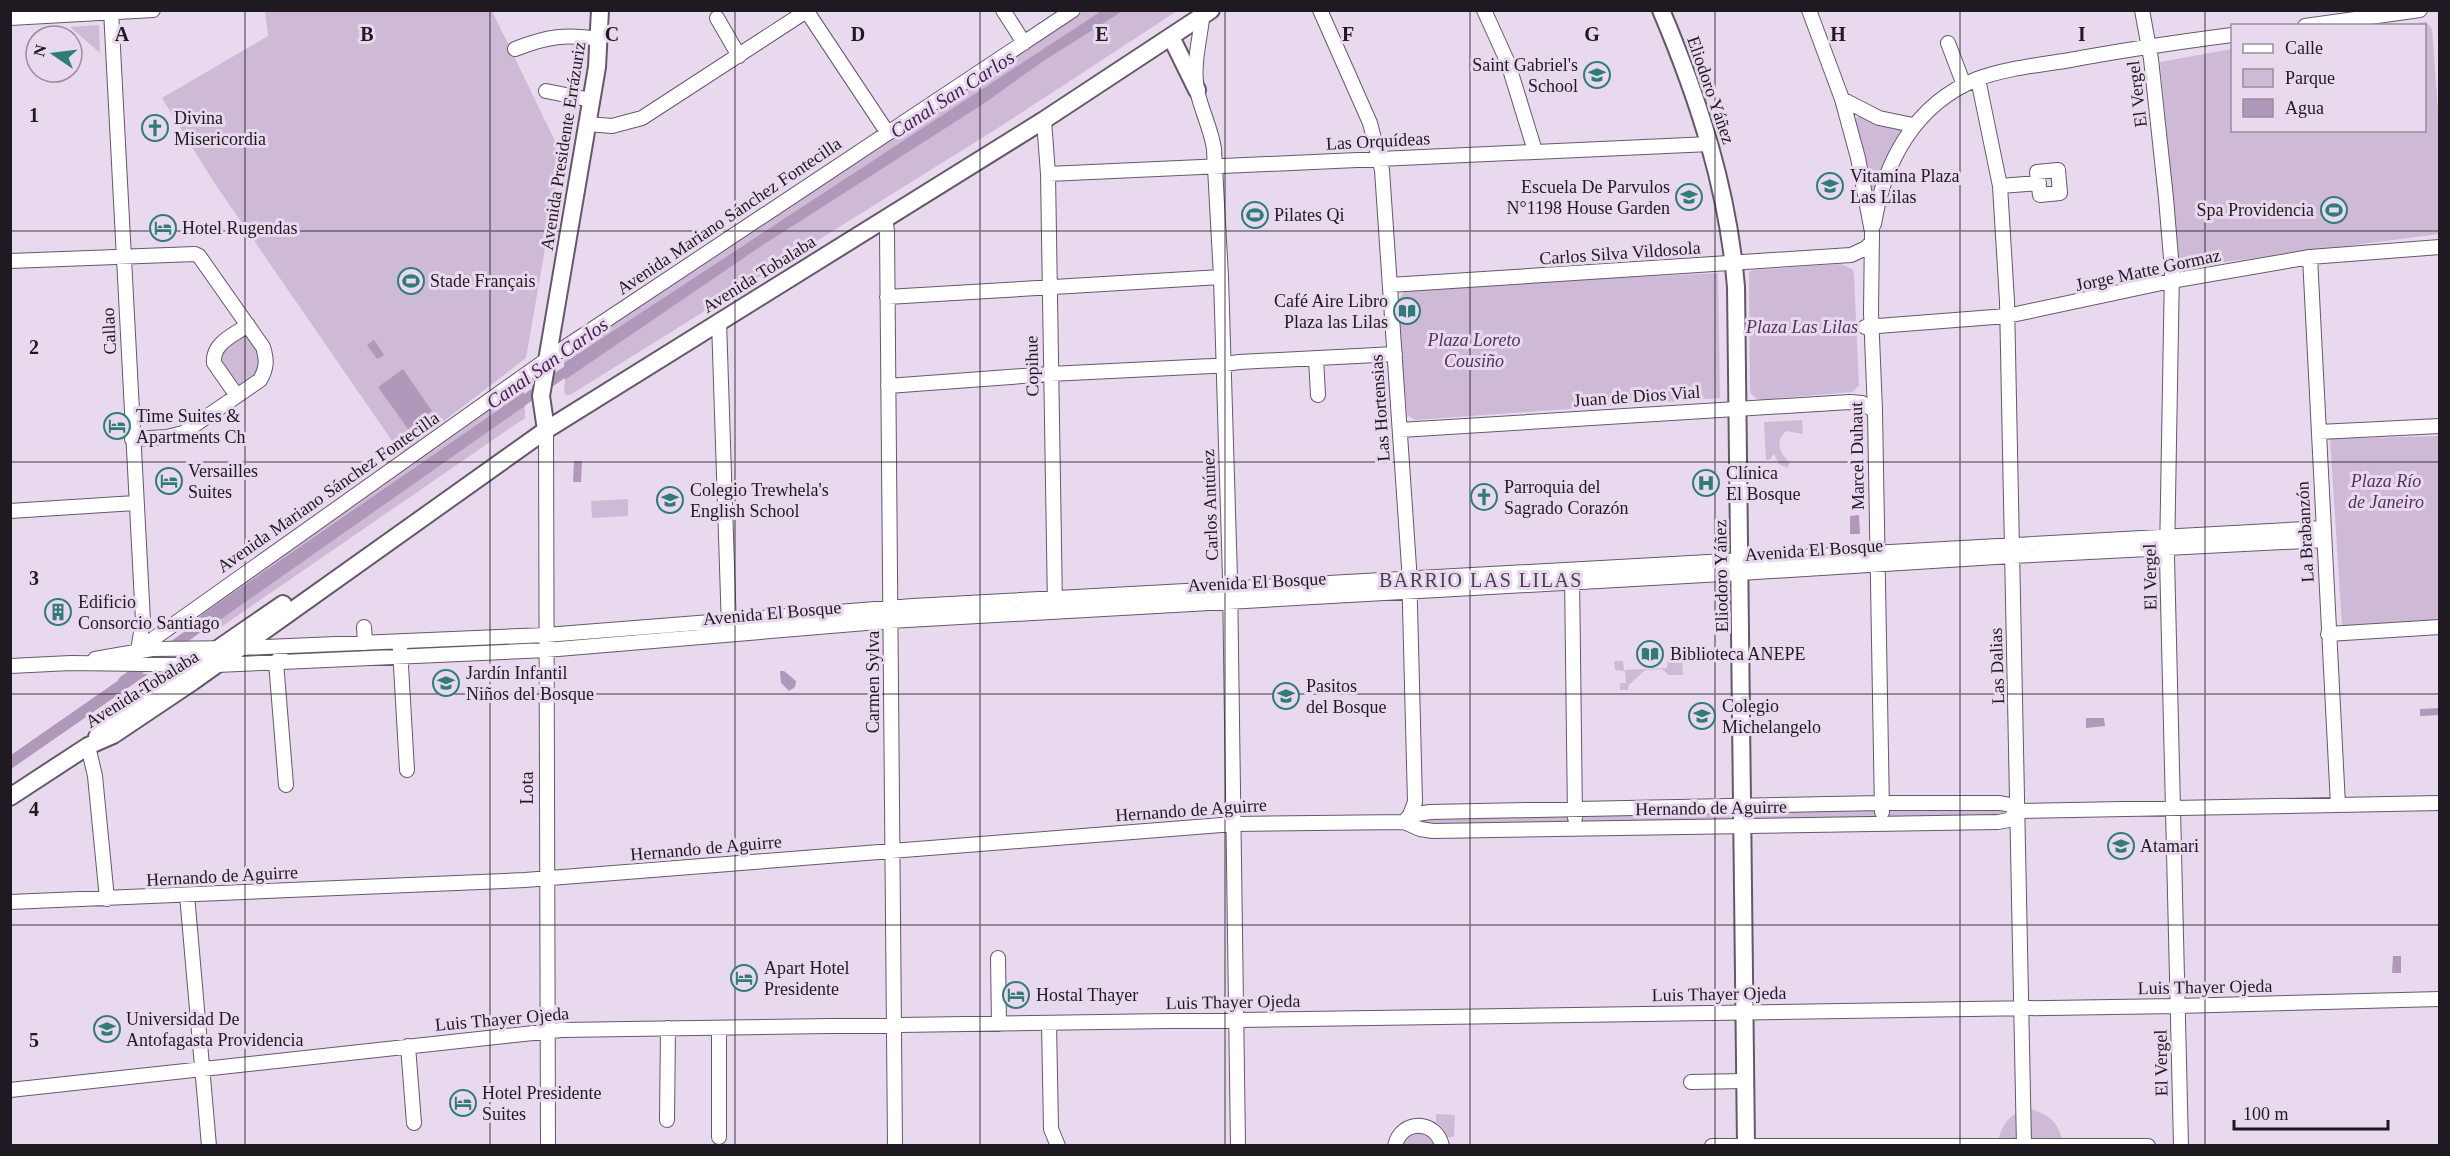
<svg xmlns="http://www.w3.org/2000/svg" width="2450" height="1156" viewBox="0 0 2450 1156" font-family="Georgia,serif">
<rect width="100%" height="100%" fill="#e9d9ef"/>
<path fill="#cebad6" d="M265,11H492L557,145L559,168L526,358L401,454L215,184L162,98L268,36Z
M1084,11H1103L564,363L567,353L678,272L1037,43Z
M1123,11H1177L998,128L570,395H566L564,392L565,380L760,247L985,103L1042,62Z
M2426,22L2432,29L2439,123V234L2179,268L2160,62L2232,49V130H2424V26L2400,25Z
M99,25L100,53L70,27Z
M1861,116L1885,126L1901,128L1903,131L1884,164L1872,196L1869,194L1854,119Z
M1841,264L1852,269L1854,274L1859,386L1852,392L1759,400L1751,394L1750,389L1749,272L1753,270Z
M1718,273L1720,398L1415,420L1407,415L1397,301L1404,292L1470,285Z
M247,329L261,348L263,369L237,392L216,353Z
M524,382V392L204,613L189,627L182,620Z
M525,406V418L221,627H210Z
M1802,420L1803,434L1786,431C1774,442 1780,453 1790,463L1787,468L1779,464L1774,454L1770,459L1766,460L1764,422Z
M2439,436V622L2342,626L2330,439Z
M628,499V516L592,518L591,501Z
M1668,657L1682,658L1683,675H1669L1662,669L1645,670L1629,685L1628,690H1620V683H1626L1625,671L1615,670L1614,661H1623L1624,670L1667,668Z
M1999,807L2004,810V815L2002,817L1724,819L1433,827L1417,822L1433,818Z
M2030,1109C2048,1114 2057,1121 2062,1139L1998,1143C2001,1124 2010,1113 2030,1109Z
M1436,1114L1455,1115L1454,1137H1445L1443,1129L1436,1122Z
M1415,1132L1426,1134L1435,1146H1402L1406,1138Z"/>
<path fill="#af98b9" d="M1103,10L1123,11L1042,62L985,103L760,247L565,380L564,363Z
M374,340L384,355L377,359L367,345Z
M403,369L432,411L408,429L378,387Z
M524,392L525,406L210,627H189L204,613Z
M574,461H582L581,482H573Z
M1859,515L1860,534H1850V516Z
M780,671H784L796,681L795,687L789,691L781,683Z
M129,673L148,674L11,769V755Z
M2439,708V715L2420,716V709Z
M2086,718H2104L2105,726L2086,728Z
M2393,956H2401V973H2392Z"/>
<g fill="none" stroke-linecap="round" stroke-linejoin="round">
<path stroke="#af98b9" stroke-width="10" d="M514,407L575,365
M123,681L211,619"/>
<defs>
<path id="minor" d="M111,10L143,621L138,650
M806,10L887,132
M1003,10L1024,43
M1203,10C1201,36 1192,64 1197,90C1201,110 1211,128 1214,149L1221,277L1230,578L1238,1146
M1320,10L1370,123L1382,170L1409,567L1415,802L1410,815
M1484,10L1508,63L1535,151
M1809,10L1842,99L1858,158L1872,232L1871,313L1875,411L1882,812
M2142,10L2151,59L2166,198L2172,270L2167,557L2181,1146
M10,18L153,10
M717,18L739,56
M2305,26L2420,10
M1948,43L1964,85
M515,49C548,36 565,34 600,39
M1978,79L2000,186L2007,301L2024,1146
M546,91L591,100
M1842,99L1879,118L1913,125
M1044,120L1048,174L1055,606
M587,124L612,126L642,118L808,10
M2058,170L2060,193L2040,195L2037,172Z
M1048,174L1710,144
M2000,186L2039,183
M885,219L887,231L895,1146
M1874,224C1884,162 1915,104 1977,79C2006,68 2040,65 2070,60C2124,50 2178,42 2232,35
M2310,257L2338,805
M10,261L195,254L199,256L263,347C267,360 267,368 260,380L183,433L167,437L132,439
M1390,285L1851,255L1866,248L1872,242
M887,297L1221,277
M719,321L729,628
M1865,327L2007,316L2171,281L2310,257L2440,247
M1316,358L1318,395
M888,386L1050,374L1212,366L1239,362L1395,354
M237,396L214,363C212,343 234,335 248,325
M546,430L548,1146
M1400,430L1850,402L1862,403L1875,411
M2319,432L2440,426
M10,511L135,503
M1572,574L1575,818
M364,627L365,643
M2328,634L2440,627
M139,649L549,358L1073,10
M400,649L407,770
M281,657L276,662L286,785
M95,659L152,649L241,648L546,635L913,606L2323,528
M10,666L71,663L217,665L546,650L890,621L1740,573L2012,556L2324,540
M88,746L95,776L107,899
M1404,822L1410,815L1430,812L1881,803H2000L2010,805L2017,811L2440,803
M187,895L209,1146
M10,902L525,880L1234,824L1404,822L1420,829L1433,831L1998,822L2009,820L2017,811
M998,958L999,1024
M1049,1023L1051,1129L1058,1146
M408,1046L414,1123
M1691,1082L1745,1081
M10,1090L561,1030L2177,1006L2440,999
M667,1120L668,1028
M719,1137V1028
M1395,1146C1401,1119 1436,1119 1442,1146
M1712,1146H2148"/>
<path id="major" d="M1661,10C1699,100 1728,190 1736,287L1746,1146
M1171,37L1197,90
M546,430L541,396L597,67L600,10
M97,737L113,721L283,604
M10,797L88,746L113,735L192,682L546,430L1044,120L1211,10"/>
</defs>
<use href="#minor" stroke="#66586b" stroke-width="16"/>
<use href="#major" stroke="#66586b" stroke-width="20"/>
<use href="#minor" stroke="#fff" stroke-width="14"/>
<use href="#major" stroke="#fff" stroke-width="16"/>
</g>
<path fill="none" stroke="#1f1a21" stroke-width="1.5" stroke-opacity="0.55" d="M245,10V1146M490,10V1146M735,10V1146M980,10V1146M1225,10V1146M1470,10V1146M1715,10V1146M1960,10V1146M2205,10V1146M10,231H2440M10,462H2440M10,694H2440M10,925H2440"/>
<defs>
<symbol id="school-ring" viewBox="-11 -11 22 22"><circle r="9.5" fill="#e9d9ef" stroke="#317b7b" stroke-width="1.5"/><path d="M0-5L7-2L0 1L-7-2ZM-4 1L0 2.5L4 1V4Q0 6-4 4Z" fill="#317b7b"/></symbol>
<symbol id="church-ring" viewBox="-11 -11 22 22"><circle r="9.5" fill="#e9d9ef" stroke="#317b7b" stroke-width="1.5"/><path d="M-1.2-6h2.4v3.5h3.3v2.4h-3.3V6h-2.4V-.1h-3.3v-2.4h3.3Z" fill="#317b7b"/></symbol>
<symbol id="stadium-ring" viewBox="-11 -11 22 22"><circle r="9.5" fill="#e9d9ef" stroke="#317b7b" stroke-width="1.5"/><path d="M0-5a6.5 5 0 1 0 0 10a6.5 5 0 1 0 0-10ZM-3.5-1.8h7v3.6h-7Z" fill="#317b7b"/></symbol>
<symbol id="hotel-ring" viewBox="-11 -11 22 22"><circle r="9.5" fill="#e9d9ef" stroke="#317b7b" stroke-width="1.5"/><path d="M-6-4.5h1.5V1H6V5H4.5V3h-9V5H-6ZM-4 0a1.8 1.8 0 1 1 3.6 0ZM.5 0V-2.5h3Q6-2.5 6 0Z" fill="#317b7b"/></symbol>
<symbol id="library-ring" viewBox="-11 -11 22 22"><circle r="9.5" fill="#e9d9ef" stroke="#317b7b" stroke-width="1.5"/><path d="M-6-4Q-3-5.5-.7-3.5V5Q-3 3-6 4ZM6-4Q3-5.5 .7-3.5V5Q3 3 6 4Z" fill="#317b7b"/></symbol>
<symbol id="hospital-ring" viewBox="-11 -11 22 22"><circle r="9.5" fill="#e9d9ef" stroke="#317b7b" stroke-width="1.5"/><path d="M-5-5h3v3.5h4V-5h3V5h-3V1.5h-4V5h-3Z" fill="#317b7b"/></symbol>
<symbol id="building-ring" viewBox="-11 -11 22 22"><circle r="9.5" fill="#e9d9ef" stroke="#317b7b" stroke-width="1.5"/><path d="M-4-6H4V6H1V3H-1V6H-4ZM-2.5-4.3h1.7v1.8h-1.7ZM.8-4.3h1.7v1.8H.8ZM-2.5-1h1.7V.8h-1.7ZM.8-1h1.7V.8H.8Z" fill="#317b7b"/></symbol>
<symbol id="university-ring" viewBox="-11 -11 22 22"><circle r="9.5" fill="#e9d9ef" stroke="#317b7b" stroke-width="1.5"/><path d="M0-5L7-2L0 1L-7-2ZM-4 1L0 2.5L4 1V4Q0 6-4 4Z" fill="#317b7b"/></symbol>
</defs>
<g fill-rule="evenodd">
<use href="#school-ring" x="1582" y="60" width="30" height="30"/>
<use href="#church-ring" x="140" y="113" width="30" height="30"/>
<use href="#school-ring" x="1815" y="171" width="30" height="30"/>
<use href="#school-ring" x="1674" y="182" width="30" height="30"/>
<use href="#stadium-ring" x="2319" y="195" width="30" height="30"/>
<use href="#stadium-ring" x="1240" y="200" width="30" height="30"/>
<use href="#hotel-ring" x="148" y="213" width="30" height="30"/>
<use href="#stadium-ring" x="396" y="266" width="30" height="30"/>
<use href="#library-ring" x="1392" y="296" width="30" height="30"/>
<use href="#hotel-ring" x="102" y="411" width="30" height="30"/>
<use href="#hotel-ring" x="154" y="466" width="30" height="30"/>
<use href="#hospital-ring" x="1691" y="468" width="30" height="30"/>
<use href="#church-ring" x="1469" y="482" width="30" height="30"/>
<use href="#school-ring" x="655" y="485" width="30" height="30"/>
<use href="#building-ring" x="43" y="597" width="30" height="30"/>
<use href="#library-ring" x="1635" y="639" width="30" height="30"/>
<use href="#school-ring" x="431" y="668" width="30" height="30"/>
<use href="#school-ring" x="1271" y="681" width="30" height="30"/>
<use href="#school-ring" x="1687" y="701" width="30" height="30"/>
<use href="#school-ring" x="2106" y="831" width="30" height="30"/>
<use href="#hotel-ring" x="729" y="963" width="30" height="30"/>
<use href="#hotel-ring" x="1001" y="980" width="30" height="30"/>
<use href="#university-ring" x="92" y="1014" width="30" height="30"/>
<use href="#hotel-ring" x="448" y="1088" width="30" height="30"/>
</g>
<g text-anchor="middle" stroke-width="6" stroke-linejoin="round" paint-order="stroke">
<g font-size="18" fill="#1f1a21" stroke="#e9d9ef" text-anchor="start">
<text x="1578" y="71" text-anchor="end">Saint Gabriel's<tspan x="1578" dy="21">School</tspan></text>
<text x="174" y="124">Divina<tspan x="174" dy="21">Misericordia</tspan></text>
<text x="1850" y="182">Vitamina Plaza<tspan x="1850" dy="21">Las Lilas</tspan></text>
<text x="1670" y="193" text-anchor="end">Escuela De Parvulos<tspan x="1670" dy="21">N°1198 House Garden</tspan></text>
<text x="2314" y="216" text-anchor="end">Spa Providencia</text>
<text x="1274" y="221">Pilates Qi</text>
<text x="182" y="234">Hotel Rugendas</text>
<text x="430" y="287">Stade Français</text>
<text x="1388" y="307" text-anchor="end">Café Aire Libro<tspan x="1388" dy="21">Plaza las Lilas</tspan></text>
<text x="136" y="422">Time Suites &amp;<tspan x="136" dy="21">Apartments Ch</tspan></text>
<text x="188" y="477">Versailles<tspan x="188" dy="21">Suites</tspan></text>
<text x="1726" y="479">Clínica<tspan x="1726" dy="21">El Bosque</tspan></text>
<text x="1504" y="493">Parroquia del<tspan x="1504" dy="21">Sagrado Corazón</tspan></text>
<text x="690" y="496">Colegio Trewhela's<tspan x="690" dy="21">English School</tspan></text>
<text x="78" y="608">Edificio<tspan x="78" dy="21">Consorcio Santiago</tspan></text>
<text x="1670" y="660">Biblioteca ANEPE</text>
<text x="466" y="679">Jardín Infantil<tspan x="466" dy="21">Niños del Bosque</tspan></text>
<text x="1306" y="692">Pasitos<tspan x="1306" dy="21">del Bosque</tspan></text>
<text x="1722" y="712">Colegio<tspan x="1722" dy="21">Michelangelo</tspan></text>
<text x="2140" y="852">Atamari</text>
<text x="764" y="974">Apart Hotel<tspan x="764" dy="21">Presidente</tspan></text>
<text x="1036" y="1001">Hostal Thayer</text>
<text x="126" y="1025">Universidad De<tspan x="126" dy="21">Antofagasta Providencia</tspan></text>
<text x="482" y="1099">Hotel Presidente<tspan x="482" dy="21">Suites</tspan></text>
</g>
<g font-size="18" fill="#1f1a21" stroke="#e9d9ef">
<text transform="translate(1711 90) rotate(71)" y="6">Eliodoro Yáñez</text>
<text transform="translate(2137 94) rotate(-97)" y="6">El Vergel</text>
<text transform="translate(1378 141) rotate(-3)" y="6">Las Orquídeas</text>
<text transform="translate(563 146) rotate(-81)" y="6">Avenida Presidente Errázuriz</text>
<text transform="translate(729 216) rotate(-34)" y="6">Avenida Mariano Sánchez Fontecilla</text>
<text transform="translate(1620 253) rotate(-4)" y="6">Carlos Silva Vildosola</text>
<text transform="translate(2148 270) rotate(-12)" y="6">Jorge Matte Gormaz</text>
<text transform="translate(759 274) rotate(-32)" y="6">Avenida Tobalaba</text>
<text transform="translate(109 331) rotate(-93)" y="6">Callao</text>
<text transform="translate(1032 366) rotate(-91)" y="6">Copihue</text>
<text transform="translate(1637 396) rotate(-4)" y="6">Juan de Dios Vial</text>
<text transform="translate(1380 408) rotate(-94)" y="6">Las Hortensias</text>
<text transform="translate(1857 456) rotate(-91)" y="6">Marcel Duhaut</text>
<text transform="translate(328 492) rotate(-35)" y="6">Avenida Mariano Sánchez Fontecilla</text>
<text transform="translate(1210 505) rotate(-92)" y="6">Carlos Antúnez</text>
<text transform="translate(2305 532) rotate(-93)" y="6">La Brabanzón</text>
<text transform="translate(1814 550) rotate(-4)" y="6">Avenida El Bosque</text>
<text transform="translate(1721 576) rotate(-91)" y="6">Eliodoro Yáñez</text>
<text transform="translate(2150 577) rotate(-91)" y="6">El Vergel</text>
<text transform="translate(1257 582) rotate(-3)" y="6">Avenida El Bosque</text>
<text transform="translate(772 613) rotate(-5)" y="6">Avenida El Bosque</text>
<text transform="translate(1997 666) rotate(-92)" y="6">Las Dalias</text>
<text transform="translate(873 682) rotate(-90)" y="6">Carmen Sylva</text>
<text transform="translate(142 689) rotate(-32)" y="6">Avenida Tobalaba</text>
<text transform="translate(527 788) rotate(-90)" y="6">Lota</text>
<text transform="translate(1711 808) rotate(-1)" y="6">Hernando de Aguirre</text>
<text transform="translate(1191 810) rotate(-4)" y="6">Hernando de Aguirre</text>
<text transform="translate(706 848) rotate(-5)" y="6">Hernando de Aguirre</text>
<text transform="translate(222 876) rotate(-3)" y="6">Hernando de Aguirre</text>
<text transform="translate(2205 987) rotate(-1)" y="6">Luis Thayer Ojeda</text>
<text transform="translate(1719 994) rotate(-1)" y="6">Luis Thayer Ojeda</text>
<text transform="translate(1233 1002) rotate(-1)" y="6">Luis Thayer Ojeda</text>
<text transform="translate(502 1019) rotate(-5)" y="6">Luis Thayer Ojeda</text>
<text transform="translate(2161 1063) rotate(-91)" y="6">El Vergel</text>
</g>
<g font-size="18" font-style="italic" fill="#52315e" stroke="#e9d9ef">
<text x="1802" y="333">Plaza Las Lilas</text>
<text x="1474" y="346">Plaza Loreto<tspan x="1474" dy="21">Cousiño</tspan></text>
<text x="2386" y="487">Plaza Río<tspan x="2386" dy="21">de Janeiro</tspan></text>
</g>
<g font-size="20" font-style="italic" fill="#43234e" stroke="#e9d9ef">
<text transform="translate(952 94) rotate(-33)" y="7">Canal San Carlos</text>
<text transform="translate(547 363) rotate(-35)" y="7">Canal San Carlos</text>
</g>
<g font-size="20" letter-spacing="1.5" fill="#4c3f51" stroke="#e9d9ef">
<text x="1481" y="587">BARRIO LAS LILAS</text>
</g>
</g>
<g font-size="20" text-anchor="middle" font-weight="bold" fill="#1f1a21" stroke="#e9d9ef" stroke-width="6" stroke-linejoin="round" paint-order="stroke">
<text x="122" y="41">A</text>
<text x="367" y="41">B</text>
<text x="612" y="41">C</text>
<text x="858" y="41">D</text>
<text x="1102" y="41">E</text>
<text x="1348" y="41">F</text>
<text x="1592" y="41">G</text>
<text x="1838" y="41">H</text>
<text x="2082" y="41">I</text>
<text x="34" y="122">1</text>
<text x="34" y="354">2</text>
<text x="34" y="585">3</text>
<text x="34" y="816">4</text>
<text x="34" y="1047">5</text>
</g>
<rect width="2450" height="1156" fill="none" stroke="#1f1a21" stroke-width="24"/>
<rect x="2231" y="24" width="195" height="108" fill="#e9d9ef" stroke="#988d9d" stroke-width="1.5"/>
<rect x="2243" y="44" width="30" height="9" fill="#ffffff" stroke="#988d9d" stroke-width="1.5"/>
<text x="2285" y="54" font-size="18" fill="#1f1a21">Calle</text>
<rect x="2243" y="69" width="30" height="18" fill="#cebad6" stroke="#988d9d" stroke-width="1.5"/>
<text x="2285" y="84" font-size="18" fill="#1f1a21">Parque</text>
<rect x="2243" y="99" width="30" height="18" fill="#af98b9" stroke="#988d9d" stroke-width="1.5"/>
<text x="2285" y="114" font-size="18" fill="#1f1a21">Agua</text>
<g transform="translate(54 54) rotate(284)"><circle r="28" fill="#e9d9ef" stroke="#988d9d" stroke-width="1.5"/>
<path d="M0-4.5L10 22L0 15L-10 22Z" fill="#317b7b"/>
<text y="-9" font-size="16" font-weight="bold" text-anchor="middle" fill="#1f1a21">N</text>
</g>
<path d="M2234 1120v9h154v-9" fill="none" stroke="#1f1a21" stroke-width="3"/>
<text x="2243" y="1120" font-size="18" fill="#1f1a21" stroke="#e9d9ef" stroke-width="4.5" paint-order="stroke">100 m</text>
</svg>
